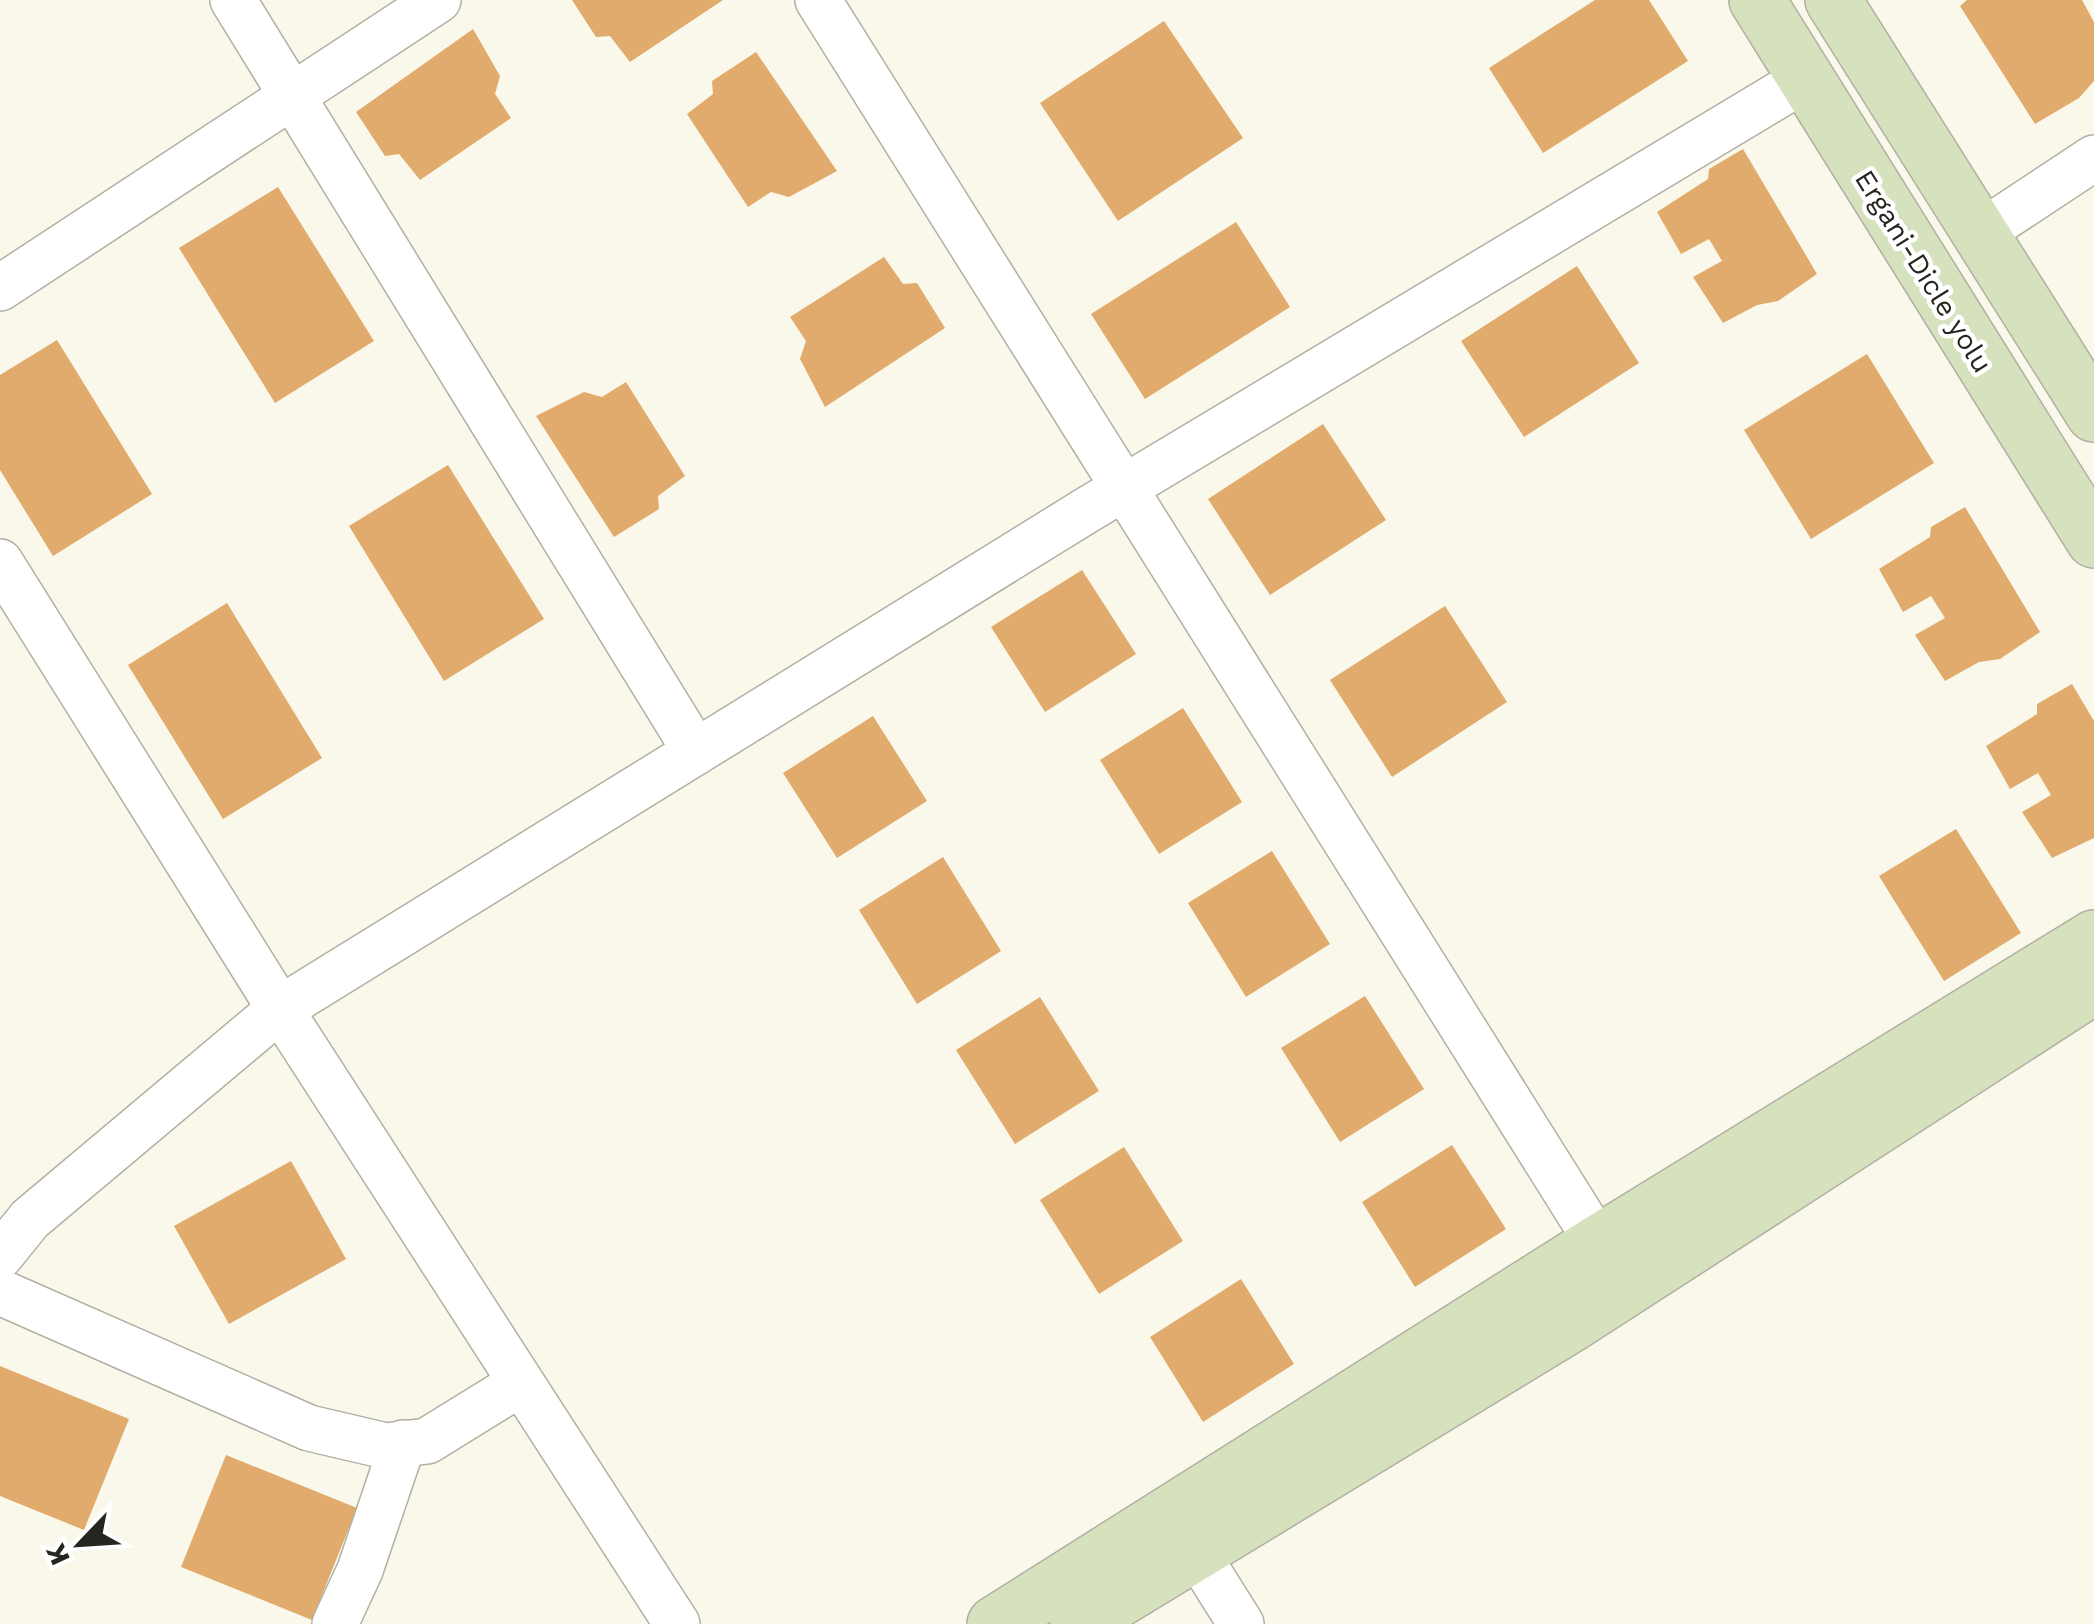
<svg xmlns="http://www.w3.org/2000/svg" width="2094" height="1624" viewBox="0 0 2094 1624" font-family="'Work Sans',sans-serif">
<rect width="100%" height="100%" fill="#faf8ea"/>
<path fill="#e0ab6c" d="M572,0H723L630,62L610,36L596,37Z
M1595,0H1649L1688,61L1543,153L1489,68Z
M1967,0H2082L2094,22V81L2079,98L2035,124L1960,6Z
M1164,21L1243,138L1118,221L1040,103Z
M473,29L500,76L495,94L511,118L420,180L399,154L385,156L356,112Z
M756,52L837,171L789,197L771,192L748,207L687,114L713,94L712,81Z
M1743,149L1817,274L1778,301L1757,305L1723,323L1693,277L1722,261L1709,239L1681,254L1657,212L1708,179L1709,169Z
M278,187L374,341L275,403L179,248Z
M1236,222L1290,307L1145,399L1091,314Z
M884,257L903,284L917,283L945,328L825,407L800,359L806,341L790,317Z
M1577,266L1639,363L1524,437L1461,341Z
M57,340L152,494L53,556L0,470V375Z
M1867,354L1934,463L1811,539L1744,430Z
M626,382L685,476L658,496L659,509L614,537L536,416L584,392L602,397Z
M1323,424L1386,520L1270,595L1208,499Z
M448,465L544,619L444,681L349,526Z
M1965,507L2040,632L2000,659L1979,662L1945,681L1915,635L1945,618L1931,596L1903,612L1879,569L1930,537L1931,527Z
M1082,570L1136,654L1045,712L991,627Z
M227,603L322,758L223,819L128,665Z
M1445,606L1507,702L1392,777L1330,680Z
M2072,684L2094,721V838L2052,858L2022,812L2051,795L2038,773L2010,789L1986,746L2037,714V704Z
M1183,708L1242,802L1159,854L1100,760Z
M873,716L927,801L837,858L783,773Z
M1956,829L2021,933L1944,981L1879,876Z
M1272,851L1330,944L1246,997L1188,903Z
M943,857L1001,951L917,1004L859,910Z
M1365,996L1424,1089L1340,1142L1281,1048Z
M1040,997L1099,1091L1015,1144L956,1050Z
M1452,1145L1506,1229L1415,1287L1362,1202Z
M1124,1147L1183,1241L1099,1294L1040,1200Z
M291,1161L346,1259L229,1324L174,1226Z
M1241,1279L1294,1364L1203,1422L1150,1337Z
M0,1366L129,1419L84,1530L0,1496Z
M226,1455L357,1508L312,1620L181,1567Z"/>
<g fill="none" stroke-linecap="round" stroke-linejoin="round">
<defs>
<path id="street" d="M233,0L696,752
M818,0L1598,1243
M1982,232L2094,158
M0,288L438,0
M0,562L280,1009L677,1624
M0,1256L30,1219L280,1009L1087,510L1805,79
M0,1292L309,1428L386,1446L427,1441L521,1383
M1177,1522L1241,1624
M335,1624L360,1570L403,1443"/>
<path id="secondary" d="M1757,0L2094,540
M1833,0L2094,414
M995,1624L1598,1243L2094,938
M1078,1624L1573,1323L2094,986"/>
</defs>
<use href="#street" stroke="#b2b0a3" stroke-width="48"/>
<use href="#secondary" stroke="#b2b0a3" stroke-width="58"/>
<use href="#street" stroke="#fff" stroke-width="45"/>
<use href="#secondary" stroke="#d6e1be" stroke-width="55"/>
</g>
<g text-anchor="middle" stroke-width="9" stroke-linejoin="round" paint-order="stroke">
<g font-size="28" fill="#262520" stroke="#fff">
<text transform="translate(1924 271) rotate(58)" y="10">Ergani-Dicle yolu</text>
</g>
</g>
<g transform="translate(80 1544) rotate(245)" stroke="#ffffff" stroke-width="8" paint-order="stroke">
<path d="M0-8L18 38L0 25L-18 38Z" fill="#262520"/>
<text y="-15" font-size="28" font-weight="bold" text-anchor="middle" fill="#262520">K</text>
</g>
</svg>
